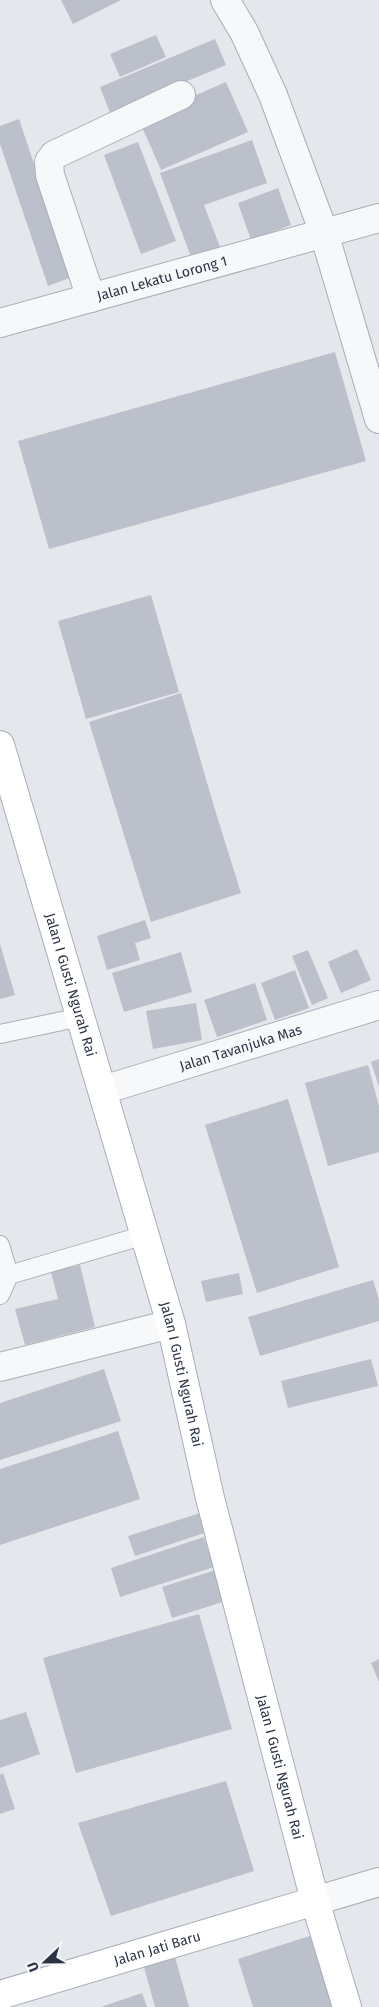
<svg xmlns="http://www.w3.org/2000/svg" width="379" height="2007" viewBox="0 0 379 2007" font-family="'Fira Sans',sans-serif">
<rect width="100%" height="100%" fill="#e4e7ec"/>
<path fill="#bbc0ca" d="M61,0H121L73,24Z
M156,35L166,57L120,77L110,54Z
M215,39L226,65L110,113L100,87Z
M226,82L248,132L161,170L139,120Z
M19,119L72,277L48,286L0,144V126Z
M252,140L267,183L204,205L220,247L191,257L160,173Z
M138,142L176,241L141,254L104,155Z
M278,188L291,225L251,240L238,203Z
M335,352L366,461L49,549L18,441Z
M151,595L179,692L86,719L58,621Z
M181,693L215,810L241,893L151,922L89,722Z
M145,920L151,938L135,943L140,960L107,970L97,936Z
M0,944L15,995L0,999Z
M357,949L371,980L341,993L328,962Z
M308,950L328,998L312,1005L292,956Z
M181,952L192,992L124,1012L112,973Z
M295,970L309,1008L275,1020L261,983Z
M255,983L267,1020L217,1037L204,1000Z
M196,1003L202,1040L153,1049L146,1011Z
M379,1059V1087L371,1062Z
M368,1065L379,1106V1152L328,1166L305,1083Z
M288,1099L339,1267L257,1293L205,1125Z
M80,1265L95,1327L25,1345L15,1309L58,1299L51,1272Z
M239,1273L243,1294L206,1302L201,1281Z
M373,1280L379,1300V1321L260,1356L248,1317Z
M371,1359L378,1386L288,1408L281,1381Z
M104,1369L121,1421L0,1460V1403Z
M118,1431L140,1499L0,1545V1469Z
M200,1513L207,1532L135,1556L128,1536Z
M204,1537L214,1567L120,1597L111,1568Z
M219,1569L229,1600L172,1618L162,1587Z
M199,1614L232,1729L76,1773L43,1658Z
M379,1659V1682L371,1663Z
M26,1712L40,1754L0,1768V1720Z
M3,1773L15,1809L0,1814V1775Z
M226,1781L254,1871L111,1916L78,1823Z
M316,1934L339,2007H253L238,1959Z
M175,1957L189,2007H155L144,1967Z
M142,1993L147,2007H101Z"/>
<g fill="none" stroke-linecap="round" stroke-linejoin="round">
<defs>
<path id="lane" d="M0,1034L81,1017
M0,1245L9,1275
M0,1295L9,1275L145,1235"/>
<g id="street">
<path d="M225,0L244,32L273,95L324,233L379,419"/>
<path d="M91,298L50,175L49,162L54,155L181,95"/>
<path id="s1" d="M0,323L379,218"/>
<path id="s2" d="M103,1090L379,1005"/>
<path d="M0,1367L171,1324"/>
<path d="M315,1901L379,1882"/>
</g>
<g id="secondary">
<path id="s3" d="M0,745L171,1324L210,1498L315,1901L347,2007"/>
<path id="s4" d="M0,1995L315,1901"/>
</g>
</defs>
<use href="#lane" stroke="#a9aeb7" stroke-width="20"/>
<use href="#street" stroke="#a9aeb7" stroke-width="30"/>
<use href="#secondary" stroke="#a9aeb7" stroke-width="30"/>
<use href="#lane" stroke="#f7f8fa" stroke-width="18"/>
<use href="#street" stroke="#f7f8fa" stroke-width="28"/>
<use href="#secondary" stroke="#fff" stroke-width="28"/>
</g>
<g text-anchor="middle" stroke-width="4" stroke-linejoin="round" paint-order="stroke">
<g font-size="14" fill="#2b3445" stroke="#f4f6f9">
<text dy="5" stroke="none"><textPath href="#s1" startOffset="168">Jalan Lekatu Lorong 1</textPath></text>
<text dy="5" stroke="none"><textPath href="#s3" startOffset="250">Jalan I Gusti Ngurah Rai</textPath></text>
<text dy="5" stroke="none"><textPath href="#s2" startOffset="144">Jalan Tavanjuka Mas</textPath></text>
<text dy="5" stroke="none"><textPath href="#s3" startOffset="655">Jalan I Gusti Ngurah Rai</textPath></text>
<text dy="5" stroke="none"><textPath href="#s3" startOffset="1060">Jalan I Gusti Ngurah Rai</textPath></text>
<text dy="5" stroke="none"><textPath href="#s4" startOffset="164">Jalan Jati Baru</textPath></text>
</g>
</g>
<g transform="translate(45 1962) rotate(248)" stroke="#f4f6f9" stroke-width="4" paint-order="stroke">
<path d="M0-4L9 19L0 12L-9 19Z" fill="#2b3445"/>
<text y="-8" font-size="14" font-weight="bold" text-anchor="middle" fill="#2b3445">U</text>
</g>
</svg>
